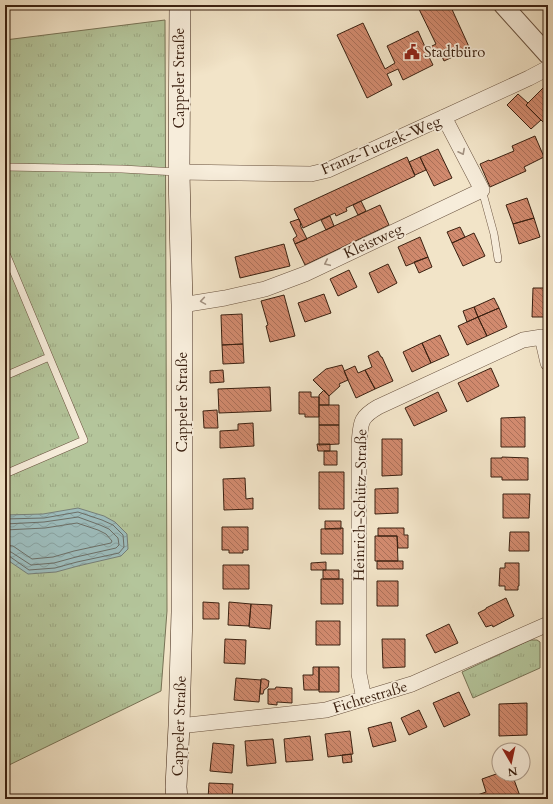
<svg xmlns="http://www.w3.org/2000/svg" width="553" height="804" viewBox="0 0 553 804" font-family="Cardo,serif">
<defs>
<pattern id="park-tufts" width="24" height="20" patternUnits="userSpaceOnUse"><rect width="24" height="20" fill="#b4c59b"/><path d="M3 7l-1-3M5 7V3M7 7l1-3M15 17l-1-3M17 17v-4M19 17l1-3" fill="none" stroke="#9ca984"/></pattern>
<pattern id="water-waves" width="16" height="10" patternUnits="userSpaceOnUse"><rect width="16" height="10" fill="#9dbdbd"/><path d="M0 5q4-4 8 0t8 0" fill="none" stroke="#88a2a1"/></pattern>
<pattern id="building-back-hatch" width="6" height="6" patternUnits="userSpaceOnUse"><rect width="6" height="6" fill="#d18a6e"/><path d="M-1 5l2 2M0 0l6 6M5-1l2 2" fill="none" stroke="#ab7059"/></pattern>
</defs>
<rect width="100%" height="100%" fill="#f2e4c8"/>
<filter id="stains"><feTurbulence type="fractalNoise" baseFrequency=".005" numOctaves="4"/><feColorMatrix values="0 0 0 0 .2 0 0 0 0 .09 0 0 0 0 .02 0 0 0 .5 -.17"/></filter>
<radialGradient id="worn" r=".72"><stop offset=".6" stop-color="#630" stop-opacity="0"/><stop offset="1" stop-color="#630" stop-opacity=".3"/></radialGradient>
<path fill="url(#park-tufts)" stroke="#787356" d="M165,20L167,611L161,691L5,767V40Z
M530,640H537L540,642V668L473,698L462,672Z"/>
<path fill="url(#water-waves)" stroke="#767f78" d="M78,508L104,516L115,522L127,534L128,549L121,556L78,566L56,572L28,574L6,559L5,557V515L43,514Z"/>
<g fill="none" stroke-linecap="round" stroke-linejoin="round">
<path stroke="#6c6f67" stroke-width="1" d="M5,519L44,518L78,512L102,520L113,525L123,535L124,547L119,553L77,562L55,568L29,570L9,556H5
M5,524L44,522L78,517L100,525L109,529L118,538L119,545L116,548L76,557L54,563L31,565L11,552L5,551
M5,530L45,528L77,523L98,530L106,534L112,541L111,543L74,551L53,557L32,559L13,546L5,545"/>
</g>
<path fill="url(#building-back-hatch)" stroke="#3b2111" d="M417,5H450L470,49L444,61L439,50L428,55L433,65L403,80L398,69L387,74L392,85L367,98L337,35L363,23L385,69L395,63L387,46L418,31L426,49L436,44Z
M543,88L548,93V127L526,105Z
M518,94L528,103L526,105L541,120L531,129L507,105Z
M535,136L544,157L524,167L526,171L490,187L480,164L489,160L490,161L514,151L512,146Z
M438,149L452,178L434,186L420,157Z
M407,157L415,176L346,208L347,211L336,216L335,213L303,228L294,209Z
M420,157L426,170L415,175L409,162Z
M527,198L534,218L513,224L506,205Z
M361,201L366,211L358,215L353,205Z
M380,205L389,225L305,265L295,244Z
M330,216L334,226L326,230L321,220Z
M534,218L540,237L519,244L513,224Z
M299,219L301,224L300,225L307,239L295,244L293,239L297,236L290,222Z
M460,227L465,237L452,243L447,232Z
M474,233L485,256L463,266L452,243Z
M420,237L428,257L406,266L398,247Z
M284,244L290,266L240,278L235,257Z
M428,257L432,267L419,273L414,262Z
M388,264L397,283L378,293L369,273Z
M349,270L357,287L338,296L330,279Z
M533,288H545V295H548V317H532Z
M324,294L331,313L305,322L298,303Z
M284,295L295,336L270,342L266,326L268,325L261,301Z
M494,298L499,308L478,317L474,307Z
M474,307L478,317L467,322L463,311Z
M499,308L507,327L487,336L478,317Z
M242,314L243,344L222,345L221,315Z
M478,317L487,336L467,345L458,326Z
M440,335L449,355L431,363L422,343Z
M422,343L431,363L412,372L403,352Z
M243,344L244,363L223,364L222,345Z
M378,351L381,357H382L393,381L375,389L365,370L372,367L368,356Z
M342,365L348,380L339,384L340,386L329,396L313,380L326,369Z
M355,366L358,373L365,370L375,389L356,398L344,371Z
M491,368L499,386L467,402L458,383Z
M223,370L224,382L210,383V371Z
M270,387L271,411L219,413L218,389Z
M324,390L329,396V405H319V395Z
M299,392H311V397H319V417H305V414H299Z
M438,392L447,411L414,426L405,408Z
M319,405H339V425H319Z
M217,410L218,428H204L203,411Z
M525,417V447H501V418Z
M253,423L254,446L220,448V431L238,430V424Z
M319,425H339V444L319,445Z
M382,439H402V475L382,476Z
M317,444H330V451H318Z
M324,451H337V465H324Z
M502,457L528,458V480H502V477H491V458H502Z
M319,472H344V509H319Z
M245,478L246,499L253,498V509L224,510L223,479Z
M398,488V513L375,514V489Z
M503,494H530L529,518H503Z
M325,521H341V529H325Z
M222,527H248V550H243V553H229V550H222Z
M343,528V554H321V529Z
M378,528H404V535H408V548H398L397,536H378Z
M510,532H529V551H509Z
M375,536H397L398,561H375Z
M377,561H403V569H377Z
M326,562V570H311V563Z
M505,563H519V586H518V590H505V586H499L500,568H505Z
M223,565H249V589H223Z
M323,570H339V579H323Z
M321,579H343V604H321Z
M377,581H398V606H377Z
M506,598L514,616L493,627L492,625L486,627L478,613L486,609V608Z
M203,602L219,603V619H203Z
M229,602L251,604L249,626L228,625Z
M251,604L272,605L270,629L249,627Z
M316,621H340V645H316Z
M449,624L458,643L435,653L426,635Z
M225,639L246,640L245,664L224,663Z
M382,639H405V667L383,668Z
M313,667H319V690H304L303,675H313Z
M319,667H339V692H319Z
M236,678L261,680L259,702L234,700Z
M261,679H265L269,681L268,687L264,690L263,694H260Z
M276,687L292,688V703L277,702V705L268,704V689H275Z
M459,692L470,715L444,727L433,703Z
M527,703V735L499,736V704Z
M419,710L427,727L409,735L401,718Z
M391,722L396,741L373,747L368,728Z
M350,731L353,754L328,757L325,734Z
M310,736L313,760L286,762L284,739Z
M273,739L276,763L247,766L245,741Z
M213,743L234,745L232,773L210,771Z
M351,754L352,762L343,763L342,755Z
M499,773V774H512L521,799H466L486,792L482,779Z
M209,783L233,784L232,799H208Z"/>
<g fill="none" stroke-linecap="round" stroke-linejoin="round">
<defs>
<path id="service" d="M5,167L122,169L177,172
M482,190L494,234L498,259
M5,251L84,440L5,474
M5,376L49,357"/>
<path id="minor" d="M179,172L311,174L328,170L442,118L529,78L548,68
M182,305L225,298L265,289L305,274L482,190L444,117
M542,337L548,363
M364,699L359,674V444C361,423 359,418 378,407L523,340L542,337H548
M179,726L326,710L412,684L548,624"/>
<path id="tertiary" d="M503,5L548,55"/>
<path id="secondary" d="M177,799L176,787L179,726L182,612V305L179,172L180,5"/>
</defs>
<use href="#service" stroke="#69523f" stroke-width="8"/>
<use href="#minor" stroke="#69523f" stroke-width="16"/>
<use href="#tertiary" stroke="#69523f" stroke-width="20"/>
<use href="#secondary" stroke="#3b2111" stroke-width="22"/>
<use href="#service" stroke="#f7eddb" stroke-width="7"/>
<use href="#minor" stroke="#f7eddb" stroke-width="15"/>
<use href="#tertiary" stroke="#f7eddb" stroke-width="18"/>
<use href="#secondary" stroke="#f7eddb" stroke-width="21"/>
</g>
<defs><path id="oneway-chevron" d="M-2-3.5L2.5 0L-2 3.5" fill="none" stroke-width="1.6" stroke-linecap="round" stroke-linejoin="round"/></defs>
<g stroke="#a29180">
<use href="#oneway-chevron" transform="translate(462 152) rotate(63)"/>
<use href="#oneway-chevron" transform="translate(327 263) rotate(155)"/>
<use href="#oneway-chevron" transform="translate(203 301) rotate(171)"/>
</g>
<defs>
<symbol id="civic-bare" viewBox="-9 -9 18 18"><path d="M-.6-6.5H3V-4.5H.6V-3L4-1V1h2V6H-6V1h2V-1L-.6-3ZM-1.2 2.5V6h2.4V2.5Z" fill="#8f2418" stroke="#f7eddb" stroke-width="2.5" paint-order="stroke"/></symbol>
</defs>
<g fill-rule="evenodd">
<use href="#civic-bare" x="401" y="41" width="22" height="22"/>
</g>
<g text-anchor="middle" stroke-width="3.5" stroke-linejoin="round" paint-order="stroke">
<g font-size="15" fill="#3b2111" stroke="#f7eddb" text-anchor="start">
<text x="424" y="57">Stadtbüro</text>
</g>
<g font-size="15" fill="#3b2111" stroke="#f7eddb">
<text transform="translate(179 78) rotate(-90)" y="5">Cappeler Straße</text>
<text transform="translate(381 145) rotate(-23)" y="5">Franz-Tuczek-Weg</text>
<text transform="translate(373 241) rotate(-25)" y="5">Kleistweg</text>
<text transform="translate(182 402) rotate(-90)" y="5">Cappeler Straße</text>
<text transform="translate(360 505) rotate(-89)" y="5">Heinrich-Schütz-Straße</text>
<text transform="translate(370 697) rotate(-17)" y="5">Fichtestraße</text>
<text transform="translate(179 726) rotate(-88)" y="5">Cappeler Straße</text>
</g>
</g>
<rect width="553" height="804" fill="none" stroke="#f2e4c8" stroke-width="20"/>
<rect x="6" y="6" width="541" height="792" fill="none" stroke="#3b2111" stroke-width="2"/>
<rect x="10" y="10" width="533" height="784" fill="none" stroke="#3b2111"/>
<g transform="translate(511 762) rotate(171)"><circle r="19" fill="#f7eddb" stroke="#ac9b8a"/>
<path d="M0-3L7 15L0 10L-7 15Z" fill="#8f2418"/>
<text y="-6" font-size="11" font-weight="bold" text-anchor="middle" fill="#3b2111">N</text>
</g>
<rect width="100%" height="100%" filter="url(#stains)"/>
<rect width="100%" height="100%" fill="url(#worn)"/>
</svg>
